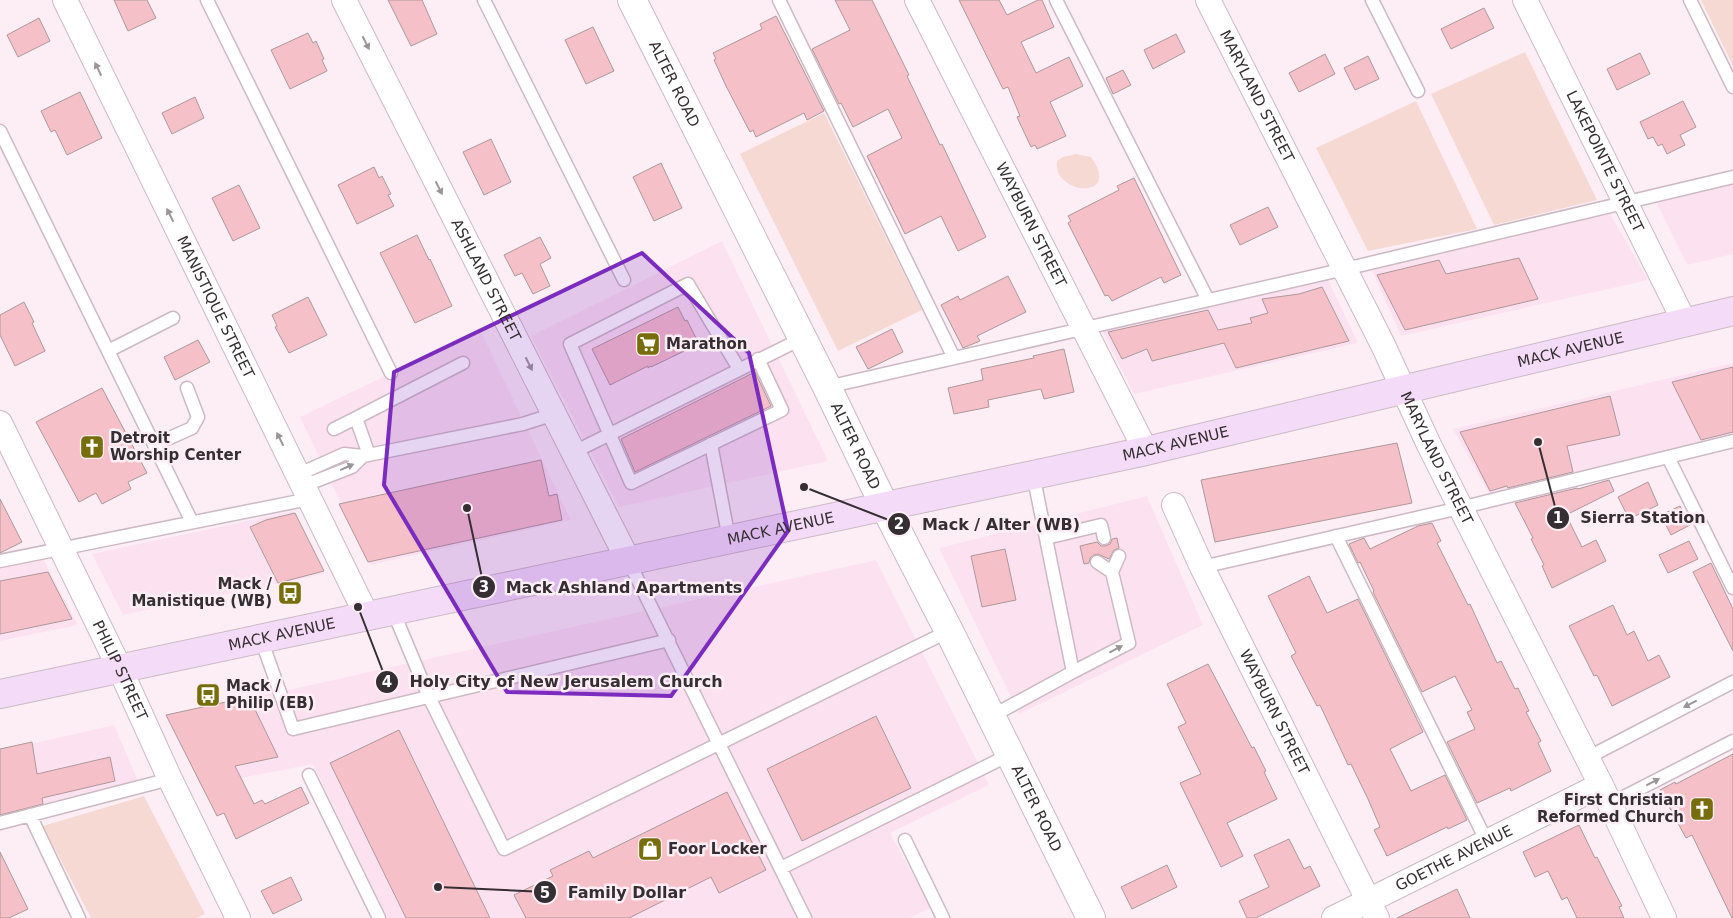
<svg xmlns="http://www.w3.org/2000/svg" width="1733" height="918" viewBox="0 0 1733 918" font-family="'DejaVu Sans',sans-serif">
<rect width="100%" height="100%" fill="#fdeef6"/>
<path fill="#fce2f0" d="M1733,178V254L1687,265L1653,196Z
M1608,210L1648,280L1401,336L1366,257Z
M722,241L828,461L619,507L531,336Z
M1323,269L1358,343L1134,394L1096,318Z
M480,330L571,520L370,565L300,417Z
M1733,363V433L1489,494L1453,429Z
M1147,496L1203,625L1019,714L939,548Z
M294,511L324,574L123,615L92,554Z
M43,559L78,625L0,641V569Z
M876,560L989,785L890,833L931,908L909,918H387L313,764L200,786L170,716Z
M114,725L139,783L0,818V751Z"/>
<path fill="#f6d9d2" d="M1701,0H1733V66Z
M1525,52L1597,200L1494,225L1431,94Z
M1416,101L1477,229L1368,251L1316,148Z
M824,113L922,310L838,351L740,154Z
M1076,154L1091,157C1123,201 1052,195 1057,161L1063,157Z
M144,796L205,914L197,918H91L43,826Z"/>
<path fill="#f6c0c8" stroke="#ac989a" d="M114,0H147L156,18L128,31Z
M388,0H422L437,34L411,46Z
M835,0H872L909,75L907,76L940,145L942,144L986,237L958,251L941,216L905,234L867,156L902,138L888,109L853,127L841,103L839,104L812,49L850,30Z
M959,0H999L1007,15L1038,0H1042L1054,27L1021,42L1036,73L1069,57L1083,86L1050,102L1066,136L1037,149L1035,145L1031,147L1017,117L1020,116L1008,87L1003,89Z
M1484,8L1494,28L1451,49L1441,29Z
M776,16L824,111L807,120L804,113L756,137L753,130L750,132L726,86L714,60L716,59L713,53L762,29L760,24Z
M39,18L50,41L18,57L7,35Z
M593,27L614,71L586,84L565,40Z
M308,33L313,43L316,41L324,59L322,60L327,71L290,89L271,50Z
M1176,34L1185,52L1153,69L1144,50Z
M1640,53L1650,74L1617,90L1607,69Z
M1325,54L1335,74L1299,92L1289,73Z
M1368,56L1379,79L1355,90L1344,68Z
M1123,70L1131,85L1113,94L1106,78Z
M80,92L102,138L67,155L55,130L51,132L41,111Z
M195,97L204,118L172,134L162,113Z
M1683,101L1696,127L1680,135L1685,145L1667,154L1662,144L1658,146L1653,137L1648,139L1640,122Z
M491,139L511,182L484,195L463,152Z
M661,163L682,208L654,221L633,177Z
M374,167L379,178L382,176L391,194L388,195L394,206L357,224L338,185Z
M1134,178L1181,275L1164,283L1161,277L1112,301L1108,295L1105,296L1097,280L1068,223L1071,221L1068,216L1119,190L1117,186Z
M239,185L260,228L233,241L212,198Z
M1268,207L1278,227L1240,245L1230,225Z
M417,235L429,260L430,259L452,306L415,323L380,253Z
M540,237L551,258L540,264L550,286L533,294L522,273L515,276L504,255Z
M1519,258L1538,299L1405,330L1377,275L1439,260L1446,274Z
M1008,276L1026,312L977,336L980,341L963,348L941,305L958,296L960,300Z
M1322,287L1349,341L1236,368L1224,343L1152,361L1147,349L1122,359L1108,332L1208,310L1218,330L1252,323L1250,318L1268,313L1262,299L1299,294Z
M308,297L327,335L289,353L275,327L277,326L272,315Z
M24,302L34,322L32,323L45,351L15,366L0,335V315Z
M678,307L685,321L687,320L699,344L651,367V366L648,368V366L610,385L592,349Z
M892,329L903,352L868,369L856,347Z
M198,340L210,362L175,380L164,357Z
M1064,349L1074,392L1044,399L1041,389L988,400L989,407L954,414L948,388L983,380L981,369L1034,358L1033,356Z
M1733,367V432L1701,440L1672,382Z
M755,372L771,406L635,472L621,439Z
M102,388L147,473L128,482L131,489L102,504L96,493L79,502L36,422Z
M1610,396L1620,435L1567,446L1573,472L1508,488L1507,486L1490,491L1460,432Z
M1397,443L1412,503L1215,542L1201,480Z
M541,460L549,496L557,494L562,520L368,562L339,504Z
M1609,480L1614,491L1566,515L1582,547L1596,540L1606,561L1552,588L1542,566L1544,565L1531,539L1533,538L1515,503L1577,488L1578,489Z
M1648,482L1658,505L1629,519L1618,497Z
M0,499L22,542L0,553Z
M1680,506L1690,525L1671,535L1661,515Z
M295,513L324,571L278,583L250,527L266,520Z
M1432,523L1441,541L1437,543L1468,605L1470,604L1497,663L1501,661L1515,689L1518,688L1529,711L1526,712L1541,741L1538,743L1551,771L1511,791L1510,788L1477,803L1447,742L1475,729L1467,712L1472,710L1455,676L1422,692L1373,592L1374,591L1360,562L1358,563L1349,544L1364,538L1370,549L1418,526Z
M1117,538L1119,548L1114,550L1109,559L1098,554L1094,555L1090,558L1089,563L1084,564L1080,546L1097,542L1101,546H1105L1110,544L1112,539Z
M1689,541L1698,559L1668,573L1659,555Z
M1005,549L1016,600L982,607L971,556Z
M1711,563L1733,609V651L1693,572Z
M48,572L72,619L0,634V581Z
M1309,576L1327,613L1358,599L1407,699L1423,732L1390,749L1411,791L1445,775L1467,820L1448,829L1447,827L1387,856L1374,830L1380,827L1368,799L1351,764L1348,765L1320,705L1317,706L1291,656L1296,653L1268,596Z
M1613,605L1627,635L1634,631L1648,661L1659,655L1670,677L1612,706L1597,675L1594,676L1569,626Z
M1208,664L1252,748L1254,747L1266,771L1264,772L1277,799L1227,823L1243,856L1221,867L1180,783L1201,774L1178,727L1186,723L1167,684Z
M249,697L278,757L235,766L254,804L262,800L265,804L301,787L309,803L236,839L224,813L217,816L166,715Z
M876,716L911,788L802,841L767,769Z
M399,730L490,918H406L330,763Z
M32,742L37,774L110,757L115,781L42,798L43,804L0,815V749Z
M1733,754V918H1732L1692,835L1686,838L1660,790L1675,782L1676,784Z
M727,792L766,870L719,893L711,877L629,918H526L514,895L553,876L550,870L589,851L593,858Z
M1579,825L1595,858L1597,857L1611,885L1622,906L1619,907L1624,918H1577L1567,897L1562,900L1548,871L1535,877L1523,852Z
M1289,839L1304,869L1310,866L1320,886L1256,918H1247L1239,901L1269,887L1254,855Z
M0,852L28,909L9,918H0Z
M1167,865L1177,887L1132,909L1121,887Z
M291,877L302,900L273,914L261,891Z
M1457,889L1470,918H1397Z"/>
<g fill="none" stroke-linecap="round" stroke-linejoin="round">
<defs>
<path id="service" d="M207,0L391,373
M484,0L624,280
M779,0L954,358
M1056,0L1208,300
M1372,0L1418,91
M1690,0L1733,87
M0,131L192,522
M108,351L173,318
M739,369L688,284L570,344L631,483L782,410L758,359
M827,387L1345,269L1733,177
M334,429L356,418
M711,444L729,539
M154,445L192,428L198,417L187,388
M574,452L803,338
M369,455L356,418L463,363
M363,456L523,424L554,414
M1668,457L1733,588
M297,475L344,454L363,456L352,467L303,486
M1336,536L1487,842
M1046,538L1101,525L1104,538
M628,560L805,918
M0,561L309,499
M1202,567L1460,508L1733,441
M1112,572L1119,556
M393,611L429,697L504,849L949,631
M261,639L293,729L669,640
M1073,672L1129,643L1112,572L1097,562
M992,716L1073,672L1033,474
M1587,758L1733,682
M309,775L379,918
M1610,804L1733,741
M30,815L79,918
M0,823L170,779
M905,840L943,918
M781,868L1011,754"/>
<g id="minor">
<path id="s1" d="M65,0L367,616"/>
<path id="s2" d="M344,0L628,560"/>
<path id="s3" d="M917,0L1146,451"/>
<path id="s4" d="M1208,0L1383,345L1429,445L1601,785L1664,918"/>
<path id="s5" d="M1525,0L1685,323"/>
<path id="s6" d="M0,423L120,669L170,779L238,918"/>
<path id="s7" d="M1174,505L1202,567L1377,918"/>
<path id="s8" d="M1334,918L1601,785"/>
</g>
<g id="tertiary">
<path id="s9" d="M632,0L827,387L885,507L949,631L1091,918"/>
</g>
<g id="secondary">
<path id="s10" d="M0,694L1146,451L1733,311"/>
</g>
</defs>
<use href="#service" stroke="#ccb9c3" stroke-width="15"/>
<use href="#minor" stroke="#ccb9c3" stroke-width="26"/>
<use href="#tertiary" stroke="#ccb9c3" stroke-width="30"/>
<use href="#secondary" stroke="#ccb9c3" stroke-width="30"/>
<use href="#service" stroke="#fff" stroke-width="12"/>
<use href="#minor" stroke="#fff" stroke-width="24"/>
<use href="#tertiary" stroke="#fff" stroke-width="28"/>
<use href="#secondary" stroke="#f4dcf8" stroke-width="28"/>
</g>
<defs><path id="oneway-solid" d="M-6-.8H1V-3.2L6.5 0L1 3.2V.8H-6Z" transform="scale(1.25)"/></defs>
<g fill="#9a9698">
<use href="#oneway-solid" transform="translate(366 43) rotate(63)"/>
<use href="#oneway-solid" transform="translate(98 69) rotate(-116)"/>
<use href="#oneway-solid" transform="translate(439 188) rotate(63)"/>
<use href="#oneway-solid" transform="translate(170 215) rotate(-116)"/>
<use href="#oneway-solid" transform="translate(529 364) rotate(63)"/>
<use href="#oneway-solid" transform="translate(280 439) rotate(-116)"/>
<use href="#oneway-solid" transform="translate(347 467) rotate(-24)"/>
<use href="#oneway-solid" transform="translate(1116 649) rotate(-28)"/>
<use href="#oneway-solid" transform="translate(1690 704) rotate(153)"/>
<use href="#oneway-solid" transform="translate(1653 782) rotate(-27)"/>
</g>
<path fill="#7b2cbf" fill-opacity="0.2" stroke="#7b2cbf" stroke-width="4" stroke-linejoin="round" d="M642,253L749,353L788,531L671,696L507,692L384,485L394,372Z"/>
<defs>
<symbol id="supermarket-square" viewBox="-11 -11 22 22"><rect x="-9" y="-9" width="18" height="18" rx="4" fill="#776e0b" stroke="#fdeef6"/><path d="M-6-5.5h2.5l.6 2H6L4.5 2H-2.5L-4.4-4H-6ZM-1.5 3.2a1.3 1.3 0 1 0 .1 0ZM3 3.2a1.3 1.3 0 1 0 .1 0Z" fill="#fff"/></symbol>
<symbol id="church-square" viewBox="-11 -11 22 22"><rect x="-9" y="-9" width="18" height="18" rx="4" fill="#776e0b" stroke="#fdeef6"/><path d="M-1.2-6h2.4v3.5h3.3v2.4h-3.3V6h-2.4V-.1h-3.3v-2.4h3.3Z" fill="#fff"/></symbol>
<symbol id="bus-square" viewBox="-11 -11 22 22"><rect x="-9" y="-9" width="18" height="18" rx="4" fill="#776e0b" stroke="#fdeef6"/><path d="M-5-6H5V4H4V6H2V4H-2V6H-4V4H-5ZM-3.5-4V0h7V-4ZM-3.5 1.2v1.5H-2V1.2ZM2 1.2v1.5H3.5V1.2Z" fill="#fff"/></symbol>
<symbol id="shop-square" viewBox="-11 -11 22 22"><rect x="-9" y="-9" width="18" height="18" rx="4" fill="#776e0b" stroke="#fdeef6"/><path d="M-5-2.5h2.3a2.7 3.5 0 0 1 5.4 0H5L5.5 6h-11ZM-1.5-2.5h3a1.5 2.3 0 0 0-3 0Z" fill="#fff"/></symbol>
</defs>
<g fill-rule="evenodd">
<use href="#supermarket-square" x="634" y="330" width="28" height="28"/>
<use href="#church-square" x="78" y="433" width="28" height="28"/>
<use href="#bus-square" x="276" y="579" width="28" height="28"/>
<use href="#bus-square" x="194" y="681" width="28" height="28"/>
<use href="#church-square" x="1688" y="795" width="28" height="28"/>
<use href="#shop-square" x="636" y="835" width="28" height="28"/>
</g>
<g text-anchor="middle" stroke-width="5" stroke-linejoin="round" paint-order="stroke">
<g font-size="15" fill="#352e32" stroke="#fdeef6">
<text dy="5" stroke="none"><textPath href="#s9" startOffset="94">ALTER ROAD</textPath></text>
<text dy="5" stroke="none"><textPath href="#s4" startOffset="108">MARYLAND STREET</textPath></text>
<text dy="5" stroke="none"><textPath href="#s5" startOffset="180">LAKEPOINTE STREET</textPath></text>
<text dy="5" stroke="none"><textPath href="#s3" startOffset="252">WAYBURN STREET</textPath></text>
<text dy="5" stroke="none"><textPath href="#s2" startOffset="314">ASHLAND STREET</textPath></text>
<text dy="5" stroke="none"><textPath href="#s1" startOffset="342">MANISTIQUE STREET</textPath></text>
<text dy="5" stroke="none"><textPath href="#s10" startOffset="1608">MACK AVENUE</textPath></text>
<text dy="5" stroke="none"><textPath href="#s10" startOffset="1202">MACK AVENUE</textPath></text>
<text dy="5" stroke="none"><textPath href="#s9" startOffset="499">ALTER ROAD</textPath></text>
<text dy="5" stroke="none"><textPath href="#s4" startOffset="512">MARYLAND STREET</textPath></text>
<text dy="5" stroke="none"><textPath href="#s10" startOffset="798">MACK AVENUE</textPath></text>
<text dy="5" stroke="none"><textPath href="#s10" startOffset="288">MACK AVENUE</textPath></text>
<text dy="5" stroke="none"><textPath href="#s6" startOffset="275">PHILIP STREET</textPath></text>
<text dy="5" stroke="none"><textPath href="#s7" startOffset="230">WAYBURN STREET</textPath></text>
<text dy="5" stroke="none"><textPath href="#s9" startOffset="904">ALTER ROAD</textPath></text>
<text dy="5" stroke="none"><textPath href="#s8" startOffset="134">GOETHE AVENUE</textPath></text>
</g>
<g font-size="15" font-weight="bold" fill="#352e32" stroke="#fdeef6" text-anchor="start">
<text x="666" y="349">Marathon</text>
<text x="110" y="443">Detroit<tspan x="110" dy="17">Worship Center</tspan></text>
<text x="272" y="589" text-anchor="end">Mack /<tspan x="272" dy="17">Manistique (WB)</tspan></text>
<text x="226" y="691">Mack /<tspan x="226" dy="17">Philip (EB)</tspan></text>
<text x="1684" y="805" text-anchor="end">First Christian<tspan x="1684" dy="17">Reformed Church</tspan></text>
<text x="668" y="854">Foor Locker</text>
</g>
</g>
<path fill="none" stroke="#352e32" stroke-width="2" d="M1538 442L1558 518M804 487L899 524M467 508L484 587M358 607L387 682M438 887L545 892"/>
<g fill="#352e32" stroke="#fdeef6" stroke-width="2">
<circle cx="1538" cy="442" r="5"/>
<circle cx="804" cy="487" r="5"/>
<circle cx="467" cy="508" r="5"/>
<circle cx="358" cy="607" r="5"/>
<circle cx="438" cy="887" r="5"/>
<circle cx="1558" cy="518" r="12"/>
<circle cx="899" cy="524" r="12"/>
<circle cx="484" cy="587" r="12"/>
<circle cx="387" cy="682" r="12"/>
<circle cx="545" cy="892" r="12"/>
</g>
<g font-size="15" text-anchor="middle" font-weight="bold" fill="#fff">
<text x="1558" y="523">1</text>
<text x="899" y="529">2</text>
<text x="484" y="592">3</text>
<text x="387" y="687">4</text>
<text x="545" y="898">5</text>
</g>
<g font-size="16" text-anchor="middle" font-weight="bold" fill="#352e32" stroke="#fdeef6" stroke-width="5" stroke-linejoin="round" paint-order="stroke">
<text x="1643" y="523">Sierra Station</text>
<text x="1001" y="530">Mack / Alter (WB)</text>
<text x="624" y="593">Mack Ashland Apartments</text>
<text x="566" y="687">Holy City of New Jerusalem Church</text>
<text x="627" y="898">Family Dollar</text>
</g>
</svg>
